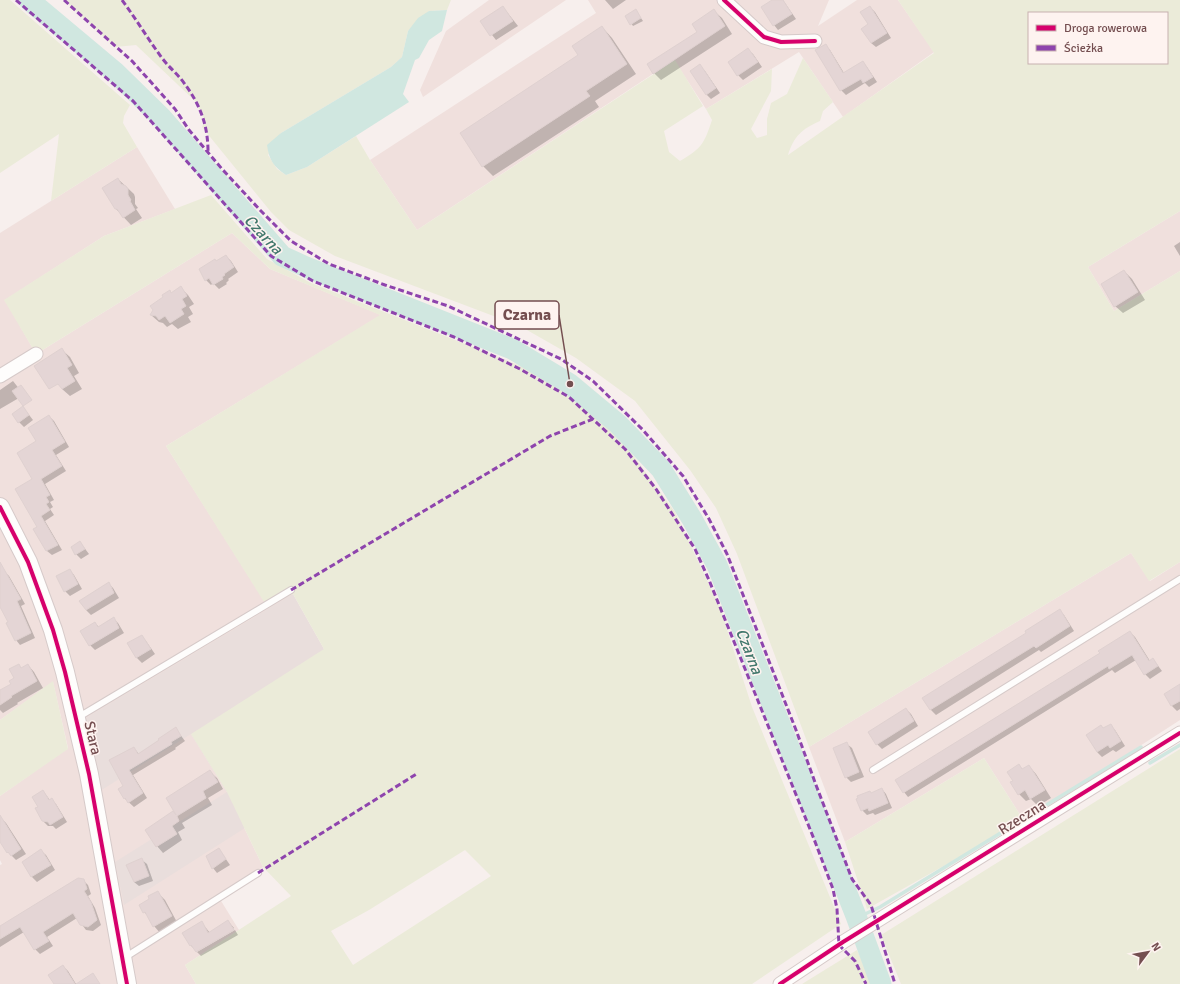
<svg xmlns="http://www.w3.org/2000/svg" width="1180" height="984" viewBox="0 0 1180 984" font-family="Signika,sans-serif">
<rect width="100%" height="100%" fill="#f7efed"/>
<path fill="#f0e0dd" d="M489,0H566L423,97L420,90L446,31Z
M588,0H829L818,26L857,0H898L934,52L843,117L799,52L706,109L674,60L417,230L370,160L596,13Z
M137,147L175,209L104,236L5,300L36,354L232,233L270,269L381,315L166,446L267,605L293,594L191,734L227,792L263,867L218,896L239,930L185,965L196,984H0V865L2,864L0,860V796L68,748L53,682L0,720V233Z
M1180,211V271L1114,311L1088,267Z
M1131,553L1150,581L1180,562V720L1024,821L984,758L845,842L809,747Z"/>
<path fill="#e9dedc" d="M293,594L324,649L479,679L124,905L115,862L227,792L191,734L100,791L84,719Z"/>
<path fill="#ebebd9" fill-rule="evenodd" d="M0,0H10L130,105L124,116L123,123L137,147L51,201L59,134L0,173Z
M64,0H451L447,10L429,11L408,31L402,57L391,67L281,133L268,155L277,169L286,175L307,167L356,136L370,160L417,230L675,60L703,106L664,131L669,152L680,161C702,148 704,144 712,120L706,109L772,69L771,91L751,129L757,138L767,135V119L771,103L787,94L803,58L833,102L823,111L820,121C802,129 794,136 788,155L934,53L898,0H1180V211L1088,267L1114,311L1180,271V562L1149,581L1131,553L809,747L737,554L716,508L690,470L635,401L576,358L520,326L335,256L289,230L271,212L202,127L205,120L195,101L136,45L115,47ZM1029,13H1167V63H1029Z
M211,195L267,259L311,283L526,368L584,404L630,451L675,512L720,608L752,707L841,924L752,984H196L185,965L291,896L263,867L227,792L191,734L324,649L293,594L266,605L166,446L380,315L270,269L232,233L36,354L4,300L104,236ZM465,850L491,876L353,965L331,931L369,910Z
M53,681L68,749L0,796V720Z
M1180,749V984H901L881,935Z
M984,758L1024,821L867,909L845,842Z
M857,950L866,968L872,984H802Z"/>
<path fill="#d0e7e0" d="M447,10L442,31L429,40L419,58L415,60L403,94L409,102L307,167L286,175C274,167 269,160 267,145L281,133L391,67L402,57L408,31L418,18L429,11Z"/>
<path fill="#0003" d="M605,0H626L613,9Z
M774,0H783L796,19L778,30L774,25Z
M503,7L518,26L496,40L481,21Z
M870,7L875,12L891,38L876,47L871,43L869,25Z
M714,11L722,18L732,34L661,80L654,73L698,32Z
M637,12L643,21L633,26L626,16Z
M602,27L612,38L636,74L595,101L599,107L493,176L483,166L579,56Z
M825,45L830,50L844,73L863,62L867,67L877,82L869,87L865,83L846,95L841,90L816,51Z
M748,50L753,54L762,67L743,80L738,75Z
M700,66L705,71L720,93L711,99L706,94Z
M118,179L134,194L135,197V204L138,208L136,209L142,218L131,225L116,209Z
M1180,242V256L1174,246Z
M226,256L231,261L238,272L228,279L229,280L226,283L227,284L219,289L213,283L211,285L206,280L200,270Z
M1124,271L1132,279L1145,300L1123,313L1115,306Z
M181,288L188,295L194,304L189,307L193,314L188,317L191,322L178,329L172,324L167,327L163,323L159,322L151,315L171,294Z
M62,350L70,357L79,373L74,376L82,389L70,396L62,389Z
M13,381L24,395L0,409V390Z
M23,407L33,420L24,427L19,422Z
M49,416L54,421L69,447L56,455L66,471L45,484L54,500L50,502L53,507L50,509L54,515L45,521L62,550L52,555L47,551L35,529L39,527L34,479L37,442Z
M80,542L89,554L81,559L76,554Z
M70,570L74,575L82,589L70,596L65,591Z
M5,572L9,576L25,604L21,606L35,638L20,645L16,640L10,623L0,605V575Z
M109,584L113,588L119,598L91,615L86,610Z
M1060,611L1064,615L1074,631L1041,652L1039,650L936,715L931,710L924,698L1028,633Z
M113,618L118,623L124,633L95,650L90,645L81,631L95,623L99,627Z
M1130,632L1135,637L1150,661L1153,659L1162,671L1150,679L1145,674L1136,660L1115,673L1112,670L908,797L904,792Z
M141,636L146,641L155,654L142,663L137,658L128,644Z
M18,665L22,669L28,665L34,672L43,688L17,703L18,704L3,713L0,710V692L12,684L16,678Z
M1180,685V709L1177,711L1172,706L1165,695Z
M906,709L911,714L918,726L882,749L877,744Z
M1110,725L1115,730L1125,746L1116,752L1113,750L1102,757L1097,752L1087,735L1101,726L1104,729Z
M176,729L185,741L175,748L176,749L133,775L147,798L134,807L124,798V786L134,748L139,754Z
M847,744L852,748L864,777L851,782L846,777Z
M1019,765L1023,770L1029,766L1036,774L1051,798L1038,806L1031,799L1026,801L1019,794L1014,781Z
M210,772L217,778L223,789L208,798L212,805L182,823L185,828L178,832L182,840L163,853L157,846L177,816Z
M882,789L886,794L892,808L875,815L873,813L867,815L862,810L871,794Z
M43,791L50,800L51,799L56,804L67,822L56,829L53,826H48L43,821L39,807Z
M1,818L6,823L26,854L16,860L8,852L0,840V819Z
M219,849L230,865L217,873L213,868Z
M41,851L46,855L55,870L37,882L32,877L23,862Z
M142,860L147,864L153,881L139,886L134,882Z
M83,880L88,885L91,894L88,896L95,908L101,925L93,931L86,930L77,918L47,937L53,946L40,954L35,949L24,932L0,947V928Z
M157,892L165,900L178,924L161,934L154,926L148,916L144,912L151,900Z
M228,921L234,928L197,951L190,945L202,923L210,933Z
M235,930L238,935L201,956L197,952Z
M63,966L68,971L76,984H55Z"/>
<g fill="none" stroke-linecap="round" stroke-linejoin="round">
<path stroke="#d0e7e0" stroke-width="3.5" d="M1150,763L1180,745
M856,916L865,914L880,907L1141,747"/>
<path stroke="#d0e7e0" stroke-width="21" d="M29,0L115,72L161,117L282,256L306,267L512,349L570,384L618,424L661,469L692,519L717,565L856,916L881,984"/>
</g>
<path fill="#e4d5d5" stroke="#dfd1d0" d="M772,0H783L792,14L773,26L761,7Z
M503,6L513,21L490,36L480,21Z
M870,6L887,33L871,43L861,29L868,24L860,12Z
M636,9L641,18L630,25L625,16Z
M714,9L725,26L653,74L647,64L697,32L692,24Z
M602,26L627,64L586,91L590,96L482,167L460,133L578,55L572,46Z
M826,44L843,73L863,61L873,77L863,83L861,79L840,91L815,50Z
M748,48L758,62L737,76L728,62Z
M700,64L716,88L706,95L690,71Z
M118,178L121,184L126,186L128,189V195L131,200L130,201L135,210L123,218L117,209H115L102,188Z
M226,255L234,267L224,274L225,275L222,277L223,279L213,285L209,278L205,281L199,269L215,259L216,261Z
M1124,270L1138,292L1114,307L1101,284Z
M181,286L187,296L182,299L186,306L181,309L184,314L170,323L165,316L159,320L156,316L150,315L153,310L150,306L163,297L162,295L170,290L171,293Z
M62,348L72,365L67,368L75,381L62,389L58,384L49,389L34,366Z
M21,385L32,400L23,406L12,391Z
M23,406L29,415L18,423L12,414Z
M49,415L65,442L52,450L62,466L41,479L50,495L46,497L49,502L46,504L50,510L41,516L58,545L46,551L33,529L37,527L15,489L32,479L17,453L36,441L28,428Z
M80,541L85,549L75,555L71,547Z
M0,562L21,599L17,601L31,633L15,641L6,623L8,622L0,607Z
M70,569L78,584L64,592L56,576Z
M109,582L114,593L86,610L79,601Z
M1060,609L1070,626L1036,648L1034,646L930,710L922,698L1026,633L1025,631Z
M114,617L119,628L89,646L80,631L95,622L98,627Z
M1130,631L1149,661L1153,658L1158,666L1144,675L1132,655L1109,669L1108,666L903,793L895,780L1100,653L1098,651Z
M142,635L151,649L136,658L127,643Z
M19,664L21,668L28,664L37,681L11,696L12,697L0,705V690L11,684L9,681L14,678L9,669Z
M1180,684V701L1171,706L1164,694Z
M906,708L914,721L876,745L868,732Z
M1111,724L1121,741L1110,748L1108,745L1097,752L1086,735L1101,725L1103,728Z
M176,727L181,736L171,742L172,744L129,770L143,793L128,803L125,798L124,799L118,789L123,786L109,760L134,747L138,754L159,740L158,739Z
M847,742L859,772L845,778L833,748Z
M1019,764L1022,769L1029,765L1045,790L1030,799L1025,790L1018,795L1010,782L1013,781L1007,772Z
M210,770L218,782L203,791L206,798L177,816L179,821L172,826L177,834L156,847L145,830L173,811L176,815L166,798Z
M882,788L888,803L869,811L868,808L861,811L856,799L858,798L857,796L870,791L871,793Z
M43,790L49,800L52,798L63,817L50,825L48,822L42,821L35,808L38,807L32,797Z
M0,815L21,849L11,856L8,852L7,853L0,842Z
M219,848L226,859L212,869L206,856Z
M41,849L51,865L31,877L22,862Z
M142,858L149,876L134,882L126,865Z
M78,878L84,879L87,889L84,891L91,902L97,920L88,927L80,925L73,913L43,932L49,941L34,950L20,927L0,939V926Z
M158,891L172,916L153,927L145,912L143,913L139,905L149,899L148,896Z
M228,920L234,930L196,952L191,945L190,946L182,933L202,921L208,933Z
M63,965L75,984H54L48,975Z
M93,973L100,984H76Z"/>
<g fill="none" stroke-linecap="round" stroke-linejoin="round">
<defs>
<path id="lane" d="M77,718L291,590
M873,770L1180,579
M124,958L258,873"/>
<path id="street" d="M724,0L764,37L781,42L815,41
M0,376L36,354
M780,984L843,942L1180,733"/>
<path id="secondary" d="M0,507L28,562L53,630L65,672L89,774L127,984"/>
</defs>
<use href="#lane" stroke="#d6cac9" stroke-width="8"/>
<use href="#street" stroke="#d6cac9" stroke-width="15"/>
<use href="#secondary" stroke="#d6cac9" stroke-width="20"/>
<use href="#lane" stroke="#fefdfc" stroke-width="6"/>
<use href="#street" stroke="#fefdfc" stroke-width="13"/>
<use href="#secondary" stroke="#fefdfc" stroke-width="18"/>
<path stroke="#8e44ad" stroke-width="3" stroke-dasharray="6 3" stroke-linecap="butt" d="M16,0L133,101L271,256L313,281L454,337L520,369L569,397L625,449L656,489L695,549L709,580L814,839L833,889L837,909L839,945L855,961L866,984
M64,0L132,61L175,109L189,130L222,169L260,210L291,241L329,264L385,285L448,306L561,359L593,381L643,430L683,476L709,519L727,554L796,730L816,785L852,879L871,905L895,984
M122,0C136,19 148,39 162,58C168,66 175,72 181,79C199,102 208,123 208,152
M291,590L550,436L593,419
M258,873L418,773"/>
<defs>
<path id="cycleway" d="M724,0L764,37L781,42L815,41
M0,507L28,562L53,630L65,672L89,774L127,984
M780,984L843,942L1180,733"/>
</defs>
<use href="#cycleway" stroke="#fef3f0" stroke-width="6"/>
<use href="#cycleway" stroke="#d6006c" stroke-width="4"/>
</g>
<g text-anchor="middle" stroke-width="3" stroke-linejoin="round" paint-order="stroke">
<g font-size="15" fill="#744e50" stroke="#fef3f0">
<text transform="translate(93 738) rotate(77)" y="5">Stara</text>
<text transform="translate(1022 817) rotate(-32)" y="5">Rzeczna</text>
</g>
<g font-size="16" font-style="italic" fill="#42786c" stroke="#fef3f0">
<text transform="translate(264 234) rotate(47)" y="6">Czarna</text>
<text transform="translate(750 651) rotate(69)" y="6">Czarna</text>
</g>
</g>
<path fill="none" stroke="#744e50" stroke-width="1.5" d="M570 384L559 315"/>
<circle fill="#744e50" stroke="#fef3f0" stroke-width="1.5" cx="570" cy="384" r="4"/>
<rect fill="#fef3f0" stroke="#744e50" stroke-width="1.5" x="495" y="301" width="64" height="28" rx="4"/>
<g font-size="16" text-anchor="middle" font-weight="bold" fill="#744e50">
<text x="527" y="320">Czarna</text>
</g>
<rect x="1028" y="12" width="140" height="52" fill="#fef3f0" stroke="#c7b1b0"/>
<rect x="1036" y="25" width="20" height="6" fill="#d6006c" stroke="#c7b1b0"/>
<text x="1064" y="32" font-size="12" fill="#744e50">Droga rowerowa</text>
<rect x="1036" y="45" width="20" height="6" fill="#8e44ad" stroke="#c7b1b0"/>
<text x="1064" y="52" font-size="12" fill="#744e50">Ścieżka</text>
<g transform="translate(1148 952) rotate(58)" stroke="#fef3f0" stroke-width="3" paint-order="stroke">
<path d="M0-3L7 15L0 10L-7 15Z" fill="#744e50"/>
<text y="-6" font-size="11" font-weight="bold" text-anchor="middle" fill="#744e50">N</text>
</g>
</svg>
